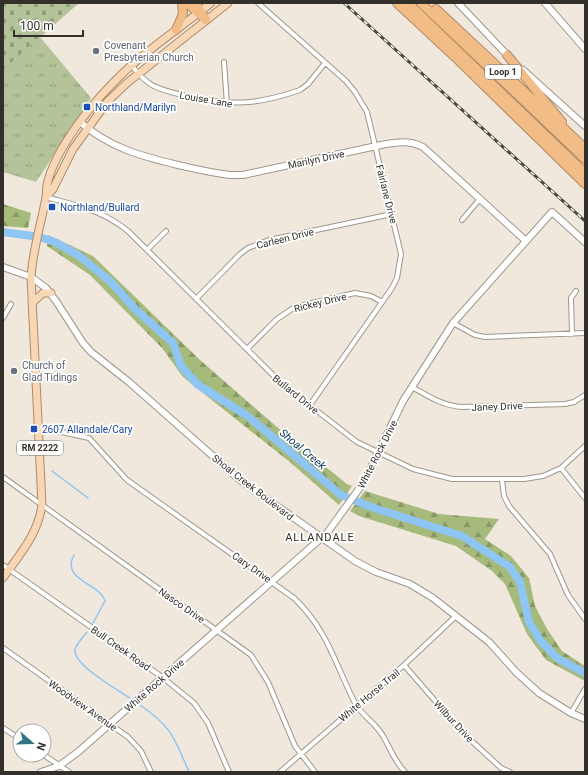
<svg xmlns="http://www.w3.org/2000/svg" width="588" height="775" viewBox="0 0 588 775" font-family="Roboto,sans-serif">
<defs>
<pattern id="forest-firs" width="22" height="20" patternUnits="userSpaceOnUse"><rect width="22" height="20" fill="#a6ba7c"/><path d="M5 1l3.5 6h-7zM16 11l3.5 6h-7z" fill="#889866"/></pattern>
<pattern id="cemetery-stones" width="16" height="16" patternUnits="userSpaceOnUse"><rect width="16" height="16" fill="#b5c39a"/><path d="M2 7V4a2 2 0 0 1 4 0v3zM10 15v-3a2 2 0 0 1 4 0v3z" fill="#949f7e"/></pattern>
<pattern id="park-tufts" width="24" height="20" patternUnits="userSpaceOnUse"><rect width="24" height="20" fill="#b5c39a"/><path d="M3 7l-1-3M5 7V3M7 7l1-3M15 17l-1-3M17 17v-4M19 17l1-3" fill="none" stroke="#949f7e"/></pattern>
</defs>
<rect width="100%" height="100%" fill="#f0e8dc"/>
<path fill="url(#forest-firs)" d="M3,204L31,213L28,228L3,226Z
M48,235L93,256L200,360L292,440L347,484L352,486L339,505L291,463L183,377L162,348L90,275L47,246Z
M365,491L439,514L499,519L485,539L511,556L529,578L535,606L547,629L562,651L585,666V681L546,660L527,634L505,584L492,571L456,546L359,516L350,511Z"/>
<path fill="url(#cemetery-stones)" d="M3,3H79L3,70Z"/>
<path fill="url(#park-tufts)" d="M40,37L91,98L36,182L3,172V70Z"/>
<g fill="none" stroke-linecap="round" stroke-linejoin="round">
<path stroke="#8ec5f3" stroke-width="1.5" d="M52,471L88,498
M74,555C60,580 100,583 105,601L93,623
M87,632C83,637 76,644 75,650C73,665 120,691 131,699
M140,705C172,727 174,737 189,772"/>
<path stroke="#8ec5f3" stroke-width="8" d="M3,232L39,237L55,242L78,255L111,282L134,308L173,343L181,366L197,384L249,417L341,495L374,508L462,536L510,567L520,582L529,622L540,640L557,658L585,673"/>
<defs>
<path id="street" d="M258,3L346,81L355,92L367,112L401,254L397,278L392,288L310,405
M224,62L227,104
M132,66C150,89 159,89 186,96C230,106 257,105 300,90L308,84L325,63
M46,197C78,206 103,210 129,232L281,383L357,442L384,455L413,469L452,479H524L543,476L561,468L585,446
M462,220L479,200
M147,250L166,231
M196,299L240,254L248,248L269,240L392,214
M3,318L11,304
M453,323L475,335L485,337L585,333
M572,334L571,298L576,291
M247,349L277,319L295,307L355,293L371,296L382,302
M412,387C428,396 443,406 462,407L565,404L574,402L585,395
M39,427L89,438L127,480L294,598C329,632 334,662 355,703C362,716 376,723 383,736C392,751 392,758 405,772
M561,468L585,498
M3,477L251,655L268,682L295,746L315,772
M502,480L504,496L509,506L550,554L568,595L585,619
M3,565L162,677L194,703L208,723L229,772
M3,648L128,737L141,751L151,772
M404,665L462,732L501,768L510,772
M571,713L585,689
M3,728L20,739
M44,755L69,772
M280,772L404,665L456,616"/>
<path id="secondary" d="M458,3L509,57
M545,3L585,49
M523,70L585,126
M80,122C110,148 141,156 178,165C196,169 212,173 230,175H243L381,145C397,142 409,140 423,147L526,241
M3,267L31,277L46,288L56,301L83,343L91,352L129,382L240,480L355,561L376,572L410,584L433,598L489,642L516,672L539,693L571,713L585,719
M41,772L59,766L78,752L327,533L364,482L403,401L453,323L552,212L585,242"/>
<path id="primary" d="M46,197L53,189L73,149L107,102L127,83L228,3
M32,303L43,293H51
M3,578C20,554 38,534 42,505L31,277C33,248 41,225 46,197C47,193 46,189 47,185C54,151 90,106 114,82C143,52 179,29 211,3"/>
<path id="highway" d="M187,3L206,20
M196,3L206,20
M397,3L455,57L585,184
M408,3L585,173
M421,3L585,159
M436,9L585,148
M176,30L183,14L182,3
M507,55L562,122"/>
</defs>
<use href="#street" stroke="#9e978c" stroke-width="6"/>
<use href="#secondary" stroke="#9e978c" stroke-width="8"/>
<use href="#primary" stroke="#af8b66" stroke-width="9"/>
<use href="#highway" stroke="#af8b66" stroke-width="10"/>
<use href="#street" stroke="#fff" stroke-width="4"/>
<use href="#secondary" stroke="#fff" stroke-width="6"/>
<use href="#primary" stroke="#f7d7b6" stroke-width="7"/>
<use href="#highway" stroke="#f2bc86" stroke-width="8"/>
<defs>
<path id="rail" d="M344,3L585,221"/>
</defs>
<use href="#rail" stroke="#4a4640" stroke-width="3"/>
<use href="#rail" stroke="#fff" stroke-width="1.5" stroke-dasharray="4.5" stroke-linecap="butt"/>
</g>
<g fill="#6b7280" stroke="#fff" stroke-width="1.5">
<circle cx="96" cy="51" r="4"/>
<circle cx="14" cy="371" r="4"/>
</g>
<g fill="#1a4fb4" stroke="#fff" stroke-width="1.5">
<rect x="83" y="103" width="8" height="8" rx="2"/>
<rect x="48" y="203" width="8" height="8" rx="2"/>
<rect x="30" y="425" width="8" height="8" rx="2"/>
</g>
<g text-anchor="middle" stroke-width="3.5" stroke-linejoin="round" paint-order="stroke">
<g fill="#fff" stroke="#706e6b" stroke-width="1">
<rect x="485" y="65" width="36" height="14" rx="3"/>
<rect x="17" y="441" width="46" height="14" rx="3"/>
</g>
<g font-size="9" font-weight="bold" fill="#33302b">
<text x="503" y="75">Loop 1</text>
<text x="40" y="451">RM 2222</text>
</g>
<g font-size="10" fill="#5b616d" stroke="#fff" text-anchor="start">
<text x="104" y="49">Covenant<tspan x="104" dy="12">Presbyterian Church</tspan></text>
<text x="22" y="369">Church of<tspan x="22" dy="12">Glad Tidings</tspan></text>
</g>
<g font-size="10" fill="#33302b" stroke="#fff">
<text transform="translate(206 99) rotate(10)" y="4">Louise Lane</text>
<text transform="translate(316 159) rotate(-12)" y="4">Marilyn Drive</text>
<text transform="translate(387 194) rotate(76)" y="4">Fairlane Drive</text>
<text transform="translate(285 238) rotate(-14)" y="4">Carleen Drive</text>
<text transform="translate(320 302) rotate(-14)" y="4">Rickey Drive</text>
<text transform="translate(296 394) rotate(39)" y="4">Bullard Drive</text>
<text transform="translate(497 406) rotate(-2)" y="4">Janey Drive</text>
<text transform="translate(377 454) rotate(-63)" y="4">White Rock Drive</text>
<text transform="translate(253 487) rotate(38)" y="4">Shoal Creek Boulevard</text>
<text transform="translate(252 567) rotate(35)" y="4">Cary Drive</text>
<text transform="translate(182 605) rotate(35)" y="4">Nasco Drive</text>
<text transform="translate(121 648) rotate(35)" y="4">Bull Creek Road</text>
<text transform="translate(154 685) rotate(-41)" y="4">White Rock Drive</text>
<text transform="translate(369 695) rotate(-40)" y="4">White Horse Trail</text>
<text transform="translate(83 705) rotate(35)" y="4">Woodview Avenue</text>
<text transform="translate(454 721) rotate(47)" y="4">Wilbur Drive</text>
</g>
<g font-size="10" fill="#164399" stroke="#fff" text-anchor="start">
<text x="95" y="111">Northland/Marilyn</text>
<text x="60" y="211">Northland/Bullard</text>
<text x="42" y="433">2607 Allandale/Cary</text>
</g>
<g font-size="11" font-style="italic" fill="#083552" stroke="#fff">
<text transform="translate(303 449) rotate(40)" y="4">Shoal Creek</text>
</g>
<g font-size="11" letter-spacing="1" fill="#33302b" stroke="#fff">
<text x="320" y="541">ALLANDALE</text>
</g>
</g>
<rect width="588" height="775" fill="none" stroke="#33302b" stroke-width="8"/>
<g transform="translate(32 743) rotate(110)"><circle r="19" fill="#ffffff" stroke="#adacaa"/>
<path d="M0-3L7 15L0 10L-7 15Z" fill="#327386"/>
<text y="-6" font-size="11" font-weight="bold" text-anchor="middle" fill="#33302b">N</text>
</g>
<path d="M14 30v6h69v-6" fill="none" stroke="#33302b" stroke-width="2"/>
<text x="20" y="30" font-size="12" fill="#33302b" stroke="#ffffff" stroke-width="3" paint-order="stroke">100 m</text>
</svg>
